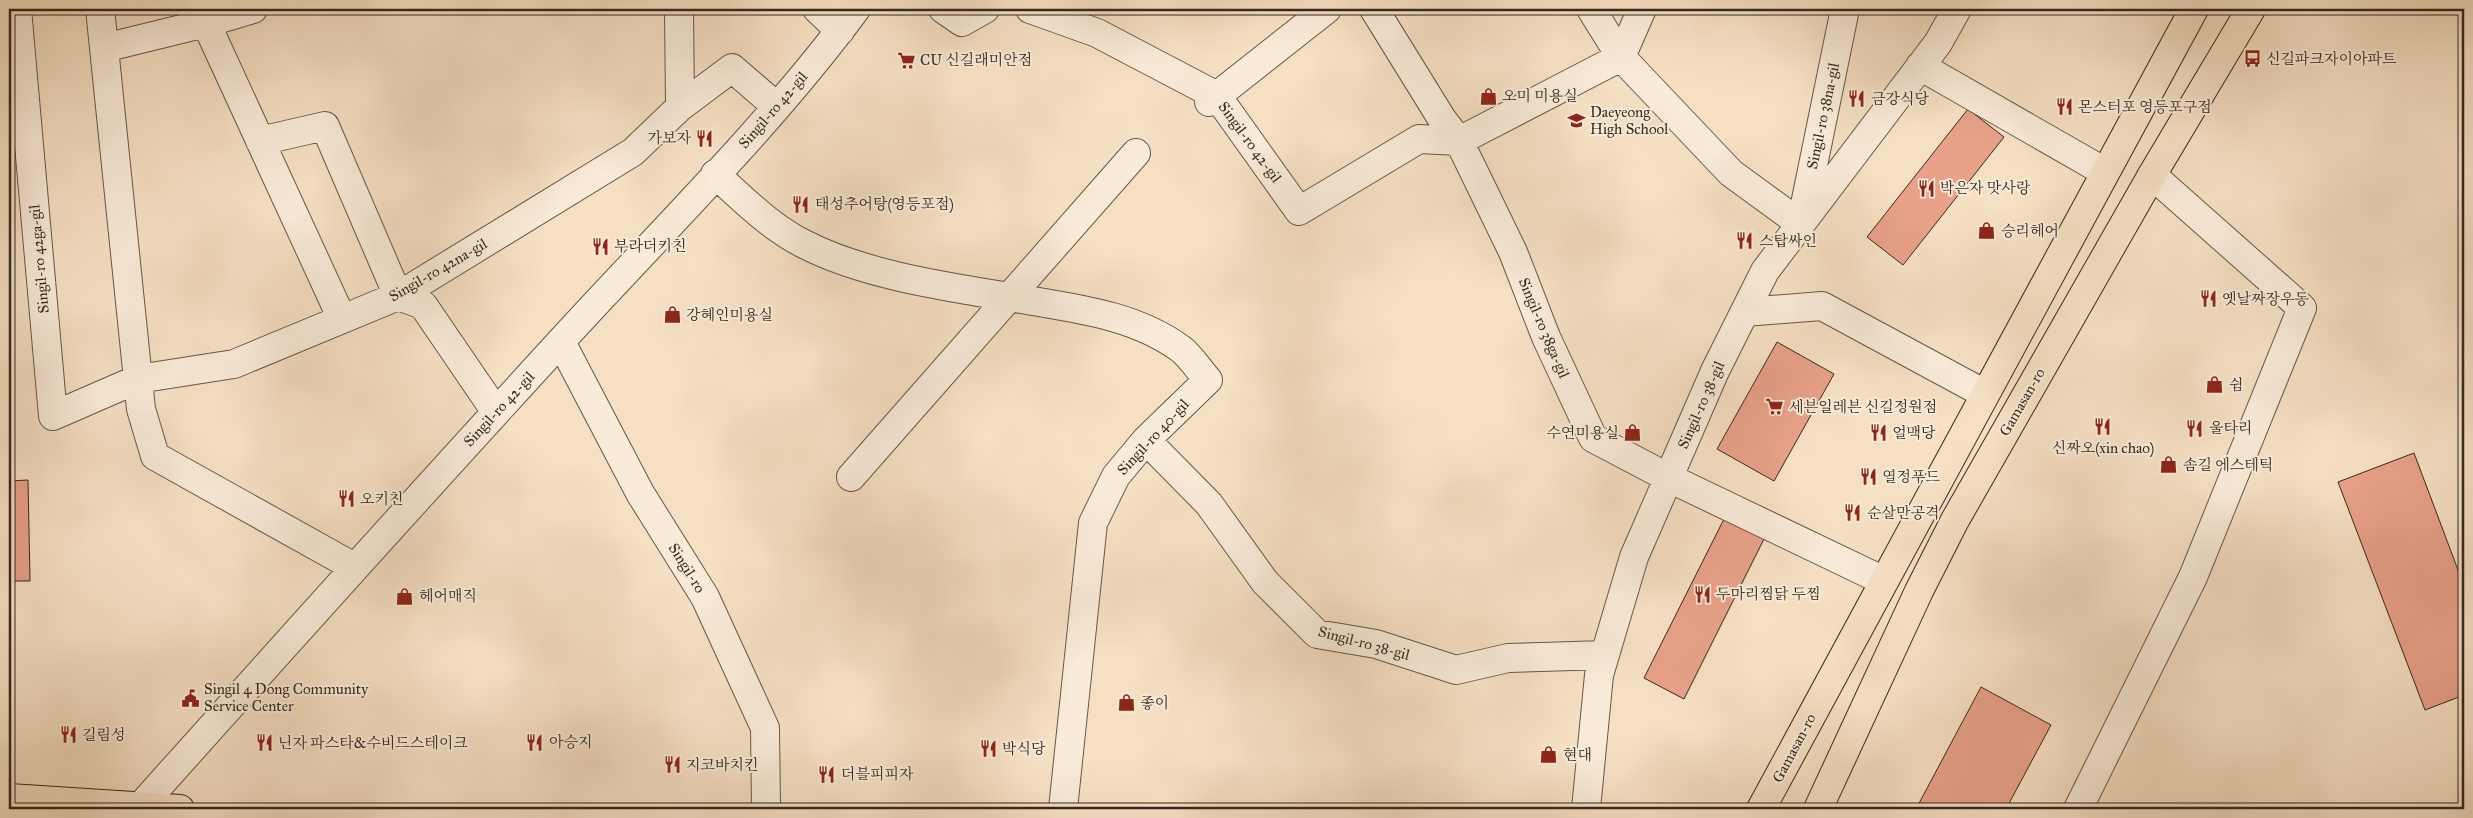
<svg xmlns="http://www.w3.org/2000/svg" width="2473" height="818" viewBox="0 0 2473 818" font-family="'IM FELL Great Primer','Noto Serif KR',serif">
<rect width="100%" height="100%" fill="#f6e0c4"/>
<filter id="stains"><feTurbulence type="fractalNoise" baseFrequency=".004" numOctaves="4"/><feColorMatrix values="0 0 0 0 .2 0 0 0 0 .09 0 0 0 0 .02 0 0 0 .5 -.17"/></filter>
<radialGradient id="worn" r=".72"><stop offset=".6" stop-color="#630" stop-opacity="0"/><stop offset="1" stop-color="#630" stop-opacity=".3"/></radialGradient>
<path fill="#e9a18a" stroke="#35291e" d="M1968,109L2004,137L1903,265L1867,237Z
M1777,342L1834,374L1774,481L1717,449Z
M2414,453L2464,586V695L2425,710L2338,482Z
M28,480L30,581H12V612H9V481Z
M1725,517L1765,537L1684,699L1644,678Z
M1981,687L2051,725L2006,809H1916Z"/>
<g fill="none" stroke-linecap="round" stroke-linejoin="round">
<defs>
<path id="minor" d="M17,9L53,416L138,379L234,364L398,296L633,152L680,107
M100,9L141,409L155,456L354,567
M679,9L680,107L732,68L776,106
M817,9L840,31
M943,9L962,22L985,9
M1030,9L1097,33L1217,96L1299,211L1419,139L1459,141L1621,57L1642,9
M1374,9L1442,119L1459,141L1513,252L1546,337L1593,438L1669,478L1884,581
M1591,9L1621,57L1731,173L1801,224L1845,9
M206,23L342,319
M104,48L206,23L253,9
M1920,66L2105,172
M1209,102L1327,9
M260,141L325,126L398,296L423,305L496,412
M715,174C743,199 770,227 804,244C868,277 957,288 1027,300C1080,309 1136,316 1181,349C1191,357 1200,371 1208,380L1146,440L1116,476L1093,523L1063,809
M1745,312L1822,306L1985,394
M561,342L640,493L705,597L765,728L766,809
M1146,440L1209,504L1265,582L1317,634L1376,644L1456,670L1508,658L1605,655
M851,477L1136,153
M140,807C284,646 428,486 574,327C669,224 773,121 856,9
M1586,809L1599,675L1634,557L1715,371L1765,271L1938,43L1957,9
M2078,809L2193,577L2302,308L2152,175"/>
<path id="major" d="M9,798L180,809
M1761,809L2194,9
M1818,809L1919,591L1955,520L2152,175L2251,9"/>
</defs>
<use href="#minor" stroke="#655748" stroke-width="30"/>
<use href="#major" stroke="#35291e" stroke-width="30"/>
<use href="#minor" stroke="#f9ebd9" stroke-width="28"/>
<use href="#major" stroke="#f6e0c4" stroke-width="28"/>
</g>
<defs>
<symbol id="bus-bare" viewBox="-9 -9 18 18"><path d="M-5-6H5V4H4V6H2V4H-2V6H-4V4H-5ZM-3.5-4V0h7V-4ZM-3.5 1.2v1.5H-2V1.2ZM2 1.2v1.5H3.5V1.2Z" fill="#8f2418" stroke="#f9ebd9" stroke-width="2.5" paint-order="stroke"/></symbol>
<symbol id="supermarket-bare" viewBox="-9 -9 18 18"><path d="M-6-5.5h2.5l.6 2H6L4.5 2H-2.5L-4.4-4H-6ZM-1.5 3.2a1.3 1.3 0 1 0 .1 0ZM3 3.2a1.3 1.3 0 1 0 .1 0Z" fill="#8f2418" stroke="#f9ebd9" stroke-width="2.5" paint-order="stroke"/></symbol>
<symbol id="shop-bare" viewBox="-9 -9 18 18"><path d="M-5-2.5h2.3a2.7 3.5 0 0 1 5.4 0H5L5.5 6h-11ZM-1.5-2.5h3a1.5 2.3 0 0 0-3 0Z" fill="#8f2418" stroke="#f9ebd9" stroke-width="2.5" paint-order="stroke"/></symbol>
<symbol id="restaurant-bare" viewBox="-9 -9 18 18"><path d="M-5-6h1v4h1v-4h1v4h1v-4h1v5L-1.5 .5V6h-2V.5L-5-1ZM5-6V6H3V1.5H1.5Q1.5-4 5-6Z" fill="#8f2418" stroke="#f9ebd9" stroke-width="2.5" paint-order="stroke"/></symbol>
<symbol id="school-bare" viewBox="-9 -9 18 18"><path d="M0-5L7-2L0 1L-7-2ZM-4 1L0 2.5L4 1V4Q0 6-4 4Z" fill="#8f2418" stroke="#f9ebd9" stroke-width="2.5" paint-order="stroke"/></symbol>
<symbol id="civic-bare" viewBox="-9 -9 18 18"><path d="M-.6-6.5H3V-4.5H.6V-3L4-1V1h2V6H-6V1h2V-1L-.6-3ZM-1.2 2.5V6h2.4V2.5Z" fill="#8f2418" stroke="#f9ebd9" stroke-width="2.5" paint-order="stroke"/></symbol>
</defs>
<g fill-rule="evenodd">
<use href="#bus-bare" x="2240" y="46" width="25" height="25"/>
<use href="#supermarket-bare" x="894" y="48" width="25" height="25"/>
<use href="#shop-bare" x="1476" y="84" width="25" height="25"/>
<use href="#restaurant-bare" x="1844" y="86" width="25" height="25"/>
<use href="#restaurant-bare" x="2052" y="94" width="25" height="25"/>
<use href="#school-bare" x="1564" y="108" width="25" height="25"/>
<use href="#restaurant-bare" x="692" y="126" width="25" height="25"/>
<use href="#restaurant-bare" x="1914" y="176" width="25" height="25"/>
<use href="#restaurant-bare" x="788" y="192" width="25" height="25"/>
<use href="#shop-bare" x="1974" y="218" width="25" height="25"/>
<use href="#restaurant-bare" x="1732" y="228" width="25" height="25"/>
<use href="#restaurant-bare" x="588" y="234" width="25" height="25"/>
<use href="#restaurant-bare" x="2196" y="286" width="25" height="25"/>
<use href="#shop-bare" x="660" y="302" width="25" height="25"/>
<use href="#shop-bare" x="2202" y="372" width="25" height="25"/>
<use href="#supermarket-bare" x="1762" y="394" width="25" height="25"/>
<use href="#restaurant-bare" x="2090" y="414" width="25" height="25"/>
<use href="#restaurant-bare" x="2182" y="416" width="25" height="25"/>
<use href="#shop-bare" x="1620" y="420" width="25" height="25"/>
<use href="#restaurant-bare" x="1866" y="420" width="25" height="25"/>
<use href="#shop-bare" x="2156" y="452" width="25" height="25"/>
<use href="#restaurant-bare" x="1856" y="464" width="25" height="25"/>
<use href="#restaurant-bare" x="334" y="486" width="25" height="25"/>
<use href="#restaurant-bare" x="1840" y="500" width="25" height="25"/>
<use href="#restaurant-bare" x="1690" y="582" width="25" height="25"/>
<use href="#shop-bare" x="392" y="584" width="25" height="25"/>
<use href="#civic-bare" x="178" y="686" width="25" height="25"/>
<use href="#shop-bare" x="1114" y="690" width="25" height="25"/>
<use href="#restaurant-bare" x="56" y="722" width="25" height="25"/>
<use href="#restaurant-bare" x="522" y="730" width="25" height="25"/>
<use href="#restaurant-bare" x="252" y="730" width="25" height="25"/>
<use href="#restaurant-bare" x="976" y="736" width="25" height="25"/>
<use href="#shop-bare" x="1536" y="742" width="25" height="25"/>
<use href="#restaurant-bare" x="660" y="752" width="25" height="25"/>
<use href="#restaurant-bare" x="814" y="762" width="25" height="25"/>
</g>
<g text-anchor="middle" stroke-width="4" stroke-linejoin="round" paint-order="stroke">
<g font-size="15" fill="#35291e" stroke="#f9ebd9" text-anchor="start">
<text x="2266" y="64">신길파크자이아파트</text>
<text x="920" y="65">CU 신길래미안점</text>
<text x="1502" y="101">오미 미용실</text>
<text x="1871" y="104">금강식당</text>
<text x="2078" y="112">몬스터포 영등포구점</text>
<text x="1590" y="117">Daeyeong<tspan x="1590" dy="17">High School</tspan></text>
<text x="691" y="143" text-anchor="end">가보자</text>
<text x="1940" y="193">박은자 맛사랑</text>
<text x="815" y="209">태성추어탕(영등포점)</text>
<text x="2001" y="236">승리헤어</text>
<text x="1759" y="246">스탑싸인</text>
<text x="614" y="251">부라더키친</text>
<text x="2222" y="304">옛날짜장우동</text>
<text x="686" y="320">강혜인미용실</text>
<text x="2229" y="390">쉼</text>
<text x="1789" y="412">세븐일레븐 신길정원점</text>
<text x="2209" y="433">울타리</text>
<text x="1619" y="438" text-anchor="end">수연미용실</text>
<text x="1892" y="438">얼맥당</text>
<text x="2103" y="453" text-anchor="middle">신짜오(xin chao)</text>
<text x="2183" y="470">솜길 에스테틱</text>
<text x="1882" y="482">열정푸드</text>
<text x="360" y="504">오키친</text>
<text x="1867" y="518">순살만공격</text>
<text x="1716" y="599">두마리찜닭 두찜</text>
<text x="419" y="601">헤어매직</text>
<text x="204" y="694">Singil 4 Dong Community<tspan x="204" dy="17">Service Center</tspan></text>
<text x="1140" y="708">좋이</text>
<text x="82" y="740">길림성</text>
<text x="549" y="747">아승지</text>
<text x="278" y="748">닌자 파스타&amp;수비드스테이크</text>
<text x="1002" y="754">박식당</text>
<text x="1563" y="760">현대</text>
<text x="686" y="770">지코바치킨</text>
<text x="841" y="779">더블피피자</text>
</g>
<g font-size="15" fill="#35291e" stroke="#f9ebd9">
<text transform="translate(773 110) rotate(-49)" y="5">Singil-ro 42-gil</text>
<text transform="translate(1823 116) rotate(-78)" y="5">Singil-ro 38na-gil</text>
<text transform="translate(1250 142) rotate(54)" y="5">Singil-ro 42-gil</text>
<text transform="translate(39 259) rotate(-95)" y="5">Singil-ro 42ga-gil</text>
<text transform="translate(438 270) rotate(-30)" y="5">Singil-ro 42na-gil</text>
<text transform="translate(1544 328) rotate(67)" y="5">Singil-ro 38ga-gil</text>
<text transform="translate(2022 402) rotate(-60)" y="5">Gamasan-ro</text>
<text transform="translate(1701 405) rotate(-66)" y="5">Singil-ro 38-gil</text>
<text transform="translate(499 409) rotate(-47)" y="5">Singil-ro 42-gil</text>
<text transform="translate(1153 437) rotate(-47)" y="5">Singil-ro 40-gil</text>
<text transform="translate(687 568) rotate(58)" y="5">Singil-ro</text>
<text transform="translate(1364 643) rotate(15)" y="5">Singil-ro 38-gil</text>
<text transform="translate(1794 748) rotate(-62)" y="5">Gamasan-ro</text>
</g>
</g>
<rect width="2473" height="818" fill="none" stroke="#f6e0c4" stroke-width="30"/>
<rect x="10" y="10" width="2453" height="798" fill="none" stroke="#35291e" stroke-width="2.5"/>
<rect x="15" y="15" width="2443" height="788" fill="none" stroke="#35291e"/>
<rect width="100%" height="100%" filter="url(#stains)"/>
<rect width="100%" height="100%" fill="url(#worn)"/>
</svg>
